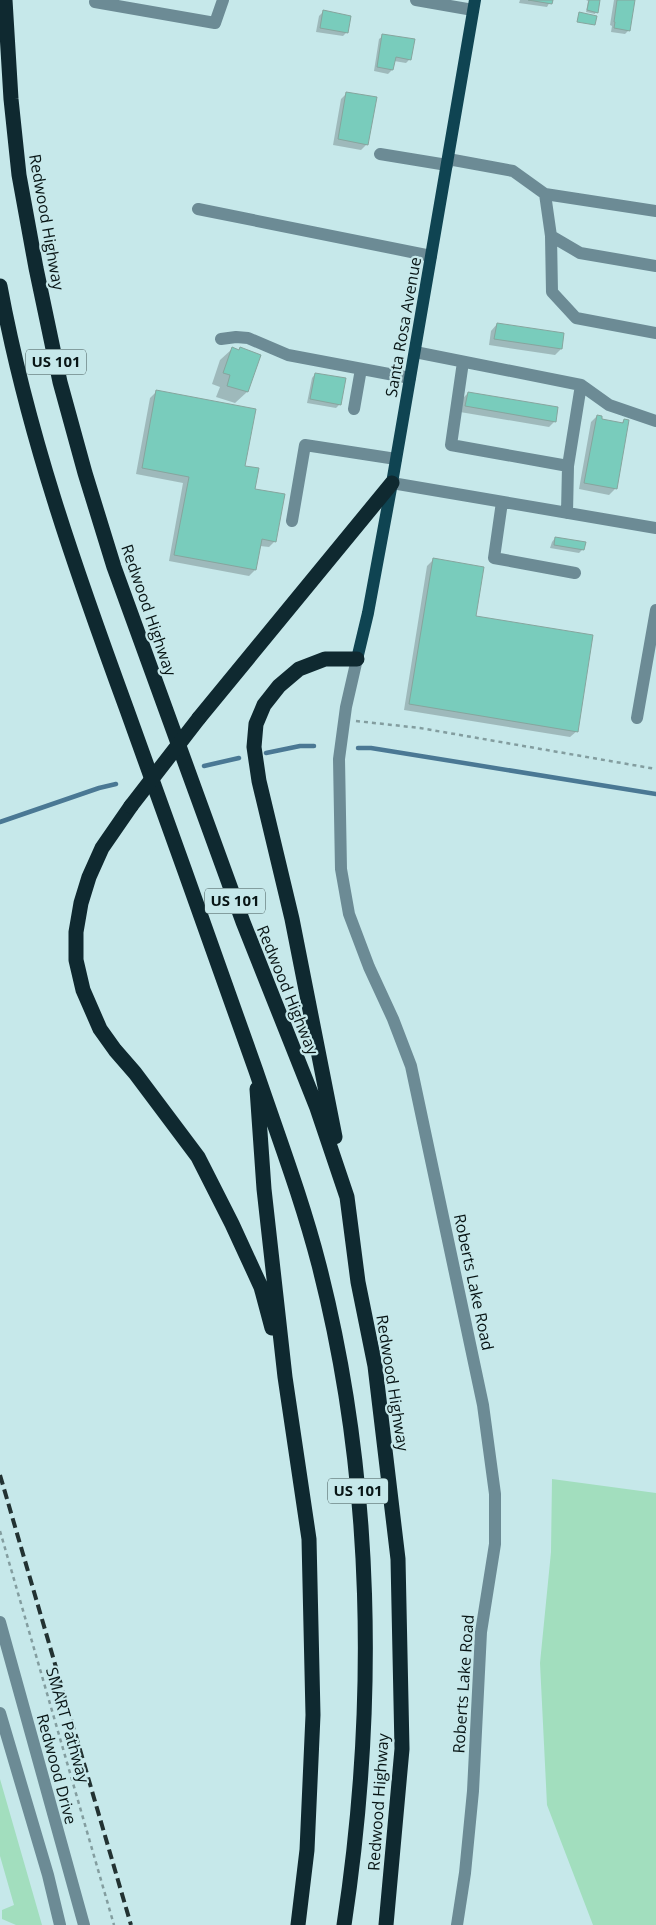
<svg xmlns="http://www.w3.org/2000/svg" width="656" height="1925" viewBox="0 0 656 1925" font-family="'Open Sans',sans-serif">
<rect width="100%" height="100%" fill="#c6e8ea"/>
<path fill="#a2debe" d="M552,1479L656,1493V1925H593L547,1805L540,1663L551,1552Z
M0,1779L42,1925H16L2,1919V1910L14,1905L0,1856Z"/>
<path fill="#0003" d="M520,0H551L547,7L519,3Z
M586,0H599L595,14L586,12L588,1Z
M614,0H633L629,30L625,34L611,32L612,26L610,25Z
M323,12L347,32L343,36L316,32L319,16Z
M383,36L410,59L406,63L394,61L392,70L388,74L374,71L379,39Z
M347,93L367,144L361,150L333,145L341,99Z
M497,324L561,349L555,355L489,345L491,331Z
M232,349L259,355L247,392L235,403L216,397L220,387L212,384L220,360Z
M315,374L340,404L336,408L307,403L312,378Z
M156,392L244,467L275,541L269,547L260,546L255,570L249,576L169,561L183,483L136,474L150,398Z
M468,393L555,421L549,427L460,412L462,399Z
M597,416L600,420L621,424L624,420L628,421L615,489L609,495L579,489L591,422Z
M555,538L583,549L579,553L550,548L552,542Z
M433,560L475,617L577,731L570,737L404,710L427,566Z"/>
<g fill="none" stroke-linecap="round" stroke-linejoin="round">
<path stroke="#4a7894" stroke-width="4.5" d="M358,748H371L656,794
M266,753L300,746H314
M204,766L239,758
M0,822L99,788L116,784"/>
</g>
<path fill="#79ccbc" stroke="#86a59e" d="M528,0H553L552,4Z
M589,0H600L598,13L587,10Z
M617,0H635L630,31L614,28L615,22H614Z
M323,10L351,16L348,33L320,28Z
M579,12L597,16L595,25L577,22Z
M382,34L415,39L411,60L396,57L393,70L377,67Z
M346,92L377,97L368,145L338,139Z
M497,323L564,333L562,349L494,339Z
M232,347L239,350L240,347L261,355L248,392L227,386L230,375L223,373Z
M315,373L346,378L341,405L310,399Z
M156,390L256,409L245,466L259,468L255,489L285,494L276,542L262,539L256,570L174,555L189,477L142,468Z
M468,392L558,407L556,422L465,406Z
M597,415L602,416V419L623,423L624,419L629,420L617,489L584,483Z
M555,537L586,542L584,550L554,545Z
M433,558L484,567L476,616L593,635L578,732L409,704Z"/>
<g fill="none" stroke-linecap="round" stroke-linejoin="round">
<path stroke="#839d9f" stroke-width="2.5" stroke-dasharray="4 4" stroke-linecap="butt" d="M356,721L420,728L656,769
M0,1531L114,1925"/>
<path stroke="#6c8b95" stroke-width="12" d="M416,0L473,10
M95,2L215,23L223,0
M380,154L447,165
M448,159L513,171L545,194L656,211
M545,194L551,236L552,292L576,318L656,333
M198,209L431,256
M551,236L580,253L656,266
M221,339L236,337L248,338L288,355L410,378
M415,352L581,385L568,466L567,513
M463,362L451,445L568,466
M581,385L609,405L656,421
M354,409L361,369
M392,483L656,528
M502,502L494,558L575,573
M292,521L305,445L396,459
M357,659L346,707L339,759L341,869L349,914L369,967L393,1019L411,1066L483,1405L495,1494V1544L481,1632L473,1791L465,1873L457,1925
M637,718L656,610
M0,1622L84,1925
M0,1713L48,1875L60,1925"/>
<path stroke="#0f4452" stroke-width="12" d="M357,659L368,613L392,483L475,0"/>
<path stroke="#0f2930" stroke-width="15" d="M5,0L11,99L19,175L36,268L60,382L85,473L114,567L195,790L243,922L317,1108L347,1197L358,1282L375,1366L398,1559L402,1749L386,1925
M0,286C27,432 76,571 127,710C170,830 214,951 256,1071C278,1136 302,1199 319,1265C374,1480 377,1707 344,1925
M199,718L392,483
M131,806L102,848L89,877L81,903L76,932V960L83,990L100,1029L115,1050L135,1073L198,1157L232,1224L261,1287L272,1328
M257,1089L264,1189L285,1377L309,1539L313,1715L307,1850L298,1925
M335,1137L292,919L259,781L254,747L256,724L264,705L279,686L299,669L325,659H357"/>
<path stroke="#223232" stroke-width="4" stroke-dasharray="10 5" stroke-linecap="butt" d="M0,1475L131,1925"/>
<path stroke="#0f2930" stroke-width="15" d="M131,806L199,718"/>
</g>
<g text-anchor="middle" stroke-width="4.5" stroke-linejoin="round" paint-order="stroke">
<g fill="#c6e8ea" stroke="#415455" stroke-width="1">
<rect x="26" y="349.5" width="60" height="25" rx="4"/>
<rect x="205" y="888.5" width="60" height="25" rx="4"/>
<rect x="328" y="1478.5" width="60" height="25" rx="4"/>
</g>
<g font-size="15" font-weight="bold" fill="#081515">
<text x="56" y="367">US 101</text>
<text x="235" y="906">US 101</text>
<text x="358" y="1496">US 101</text>
</g>
<g font-size="16" fill="#081515" stroke="#c6e8ea">
<text transform="translate(47 222) rotate(80)" y="6">Redwood Highway</text>
<text transform="translate(403 327) rotate(-80)" y="6">Santa Rosa Avenue</text>
<text transform="translate(149 610) rotate(71)" y="6">Redwood Highway</text>
<text transform="translate(288 990) rotate(68)" y="6">Redwood Highway</text>
<text transform="translate(474 1282) rotate(78)" y="6">Roberts Lake Road</text>
<text transform="translate(393 1383) rotate(81)" y="6">Redwood Highway</text>
<text transform="translate(463 1684) rotate(-86)" y="6">Roberts Lake Road</text>
<text transform="translate(68 1725) rotate(74)" y="6">SMART Pathway</text>
<text transform="translate(57 1769) rotate(75)" y="6">Redwood Drive</text>
<text transform="translate(378 1802) rotate(-86)" y="6">Redwood Highway</text>
</g>
</g>
</svg>
